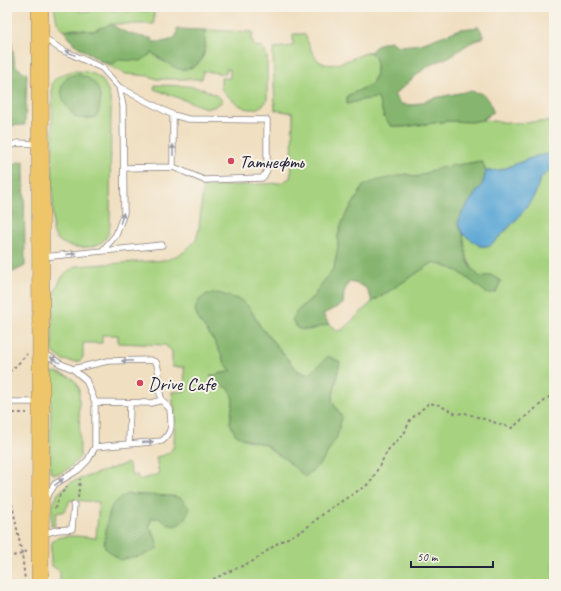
<svg xmlns="http://www.w3.org/2000/svg" width="561" height="591" viewBox="0 0 561 591" font-family="Caveat,sans-serif">
<rect width="100%" height="100%" fill="#f7f3e8"/>
<filter id="ink" filterUnits="userSpaceOnUse"><feTurbulence type="fractalNoise" baseFrequency=".025" numOctaves="2"/><feDisplacementMap in="SourceGraphic" scale="8" xChannelSelector="R" yChannelSelector="G"/><feConvolveMatrix kernelMatrix="1 2 1 2 8 2 1 2 1" color-interpolation-filters="sRGB"/></filter>
<filter id="wash" filterUnits="userSpaceOnUse"><feTurbulence type="fractalNoise" baseFrequency=".012" numOctaves="4" result="noise"/><feDisplacementMap in="SourceGraphic" scale="16" xChannelSelector="R" yChannelSelector="G"/><feGaussianBlur stdDeviation="0.9" result="paint"/><feColorMatrix in="noise" values="0 0 0 0 0 0 0 0 0 0 0 0 0 0 0 0 0 1.4 0 .05"/><feComposite in="paint" operator="in"/></filter>
<g filter="url(#wash)">
<rect width="100%" height="100%" fill="#f0dfc1"/>
<path fill="#a7d380" stroke="#647a5e" fill-rule="evenodd" d="M54,7H79V11L90,12V7H113V11H148V7H154V24H111L93,31L75,29L64,31L57,22Z
M205,30L253,32V36L251,37L254,46L261,47L265,51L267,58V101C250,120 233,101 221,89V78H230V69H226V74L203,71L202,79H156L150,76L126,74L100,61L114,64L118,60L152,53L162,61L190,68C193,67 197,65 199,63C207,56 205,40 205,30Z
M293,34H305C312,55 318,71 343,62C353,59 360,54 370,52L376,59V73L372,84L347,96V104L362,100L378,97L384,117L391,126L403,127L448,121L471,122L482,120L512,123L554,121V155C535,153 519,164 502,169C497,171 491,171 486,171L482,161L438,168L417,177L406,174L363,186L358,196L345,216L341,226L338,236V247L334,268L320,286L314,296L297,311L309,330L329,324L337,331L342,330L372,302L434,262L458,271L488,294L491,275L480,277C466,263 466,253 463,234L480,246H490C507,230 524,214 535,194C537,191 537,186 539,182C542,176 548,171 554,167V584H60V572L51,565C51,559 50,549 52,543C56,532 86,537 96,538L99,502L70,500C67,508 65,513 56,513L55,525L51,526L52,507L58,493L71,482L128,463L132,476L137,475L139,480L159,474L156,457C165,455 171,454 174,445L175,409L173,403L172,392L185,391L184,367H172V351L165,345L118,343V335H102V343H83V357L80,361L74,362L63,360L54,353L52,348L53,295L62,277L68,271L76,266L167,260L184,252L196,240L199,228L203,187L281,183L290,178L292,167L293,113L275,110L273,53L275,48L293,46ZM218,293L240,300L249,307L260,326L290,362L298,371L309,375L328,357L340,362L332,401L284,458L274,452L266,445L244,439L230,423L233,400L230,389L211,376L221,373L232,372L225,363L215,342L200,322ZM190,509L170,525L159,518H152L149,526L156,539L105,548L104,542L107,528Z
M73,71C98,71 106,78 111,103L110,224C109,231 108,237 103,241C94,250 71,249 61,242C56,239 54,235 53,230L52,83C57,75 64,74 73,71Z
M155,85C179,86 204,83 223,101L214,107L206,108L154,89Z
M56,372C67,376 76,377 79,389L80,457C73,465 60,479 50,472L51,373Z"/>
<path fill="#85b56e" stroke="#546c54" d="M111,24C122,32 137,37 151,38L154,42C164,42 179,41 177,29L205,30C205,44 207,58 194,66C189,69 184,70 179,69C169,66 161,58 152,53L141,61L118,60L114,64L100,61L74,44L64,31L75,29L93,31Z
M479,27L484,37L470,43L451,56L430,65L420,72L394,95L401,104L414,105L434,98L469,91L481,93L490,101L493,112L482,120L471,122L448,121L403,127L391,126L384,117L378,98L362,100L347,104V96L372,84L376,73V59L370,52L379,44L390,41L399,46L421,44L461,29Z
M7,30L11,37L15,66L27,74L25,125L7,126Z
M78,74C94,79 101,86 100,104C99,110 99,115 94,118C88,118 81,120 75,117C72,114 70,110 67,107C58,92 58,77 78,74Z
M24,161L25,266L7,275V175C10,165 15,162 24,161Z
M482,161L486,171L483,183L462,213L458,224L463,234L467,259L472,269L480,277L491,275L501,281L496,292L488,294L458,271L434,262L372,302C368,287 364,285 349,282L344,292L343,304L323,314L329,324L309,330L298,329L292,320L297,311L314,296L320,286L334,268L338,247V236L341,226L345,216L358,196L363,186L375,181L406,174L417,177L438,168Z
M218,293L241,300L249,307L260,326L290,362L298,371L309,375L328,356L340,362L332,401L342,417L337,437L322,462L305,477L284,458L274,452L266,445L244,439L235,434L230,423L233,400L230,389L219,384L210,376L232,371L225,363L215,342L200,322L195,311L198,301L207,294Z
M127,494L172,496L181,498L190,509C186,517 182,528 170,525C166,524 162,520 159,518H152L149,526L156,539L158,548C147,556 134,557 120,560L105,548C104,539 108,510 113,504C116,500 123,497 127,494Z"/>
<path fill="#5da8d5" stroke="#406588" d="M548,154L554,155V167C548,171 542,176 539,182C537,186 537,191 535,194C524,214 506,230 490,246H480L463,234L458,224L462,213L483,183L486,171L501,170L536,156Z"/>
</g>
<g filter="url(#ink)">
<g fill="none" stroke-linecap="round" stroke-linejoin="round">
<defs>
<path id="service" d="M43,37L60,49L102,68L119,87L123,106L124,213L116,235L102,251
M119,87L173,115V167L124,168
M173,115L188,119L267,120V170L264,176L262,178L204,180L173,167
M7,147L18,143L38,144
M43,257L162,245
M45,353L47,355L59,363L73,369L86,380L95,402V447L88,460L78,470L55,484L46,498
M73,369L108,361L150,360L156,362C162,374 156,388 162,400C163,403 168,406 170,409C171,423 174,431 162,441L95,447
M7,402H39
M95,402L151,403L162,400
M129,444L130,403
M42,534L57,530L72,529L74,505"/>
<path id="primary" d="M40,7L41,402L40,584"/>
</defs>
<use href="#service" stroke="#89807e" stroke-width="7"/>
<use href="#primary" stroke="#89807e" stroke-width="18"/>
<path stroke="#89807e" stroke-width="2" stroke-dasharray="3 3" stroke-linecap="butt" d="M7,390L10,371L17,365L27,354
M7,413H27
M7,414L9,489L22,554L25,580
M78,498L80,479
M55,509L60,495L67,487
M7,557L22,554L27,551
M202,584L253,561L278,543L305,529L328,510L370,483L388,450L405,432L410,420L429,403L439,405L456,414L465,413L512,428L554,393"/>
<use href="#service" stroke="#fff" stroke-width="5.5"/>
<use href="#primary" stroke="#eec569" stroke-width="17"/>
</g>
<defs><path id="oneway-solid" d="M-6-.8H1V-3.2L6.5 0L1 3.2V.8H-6Z"/></defs>
<g fill="#9c9ca7">
<use href="#oneway-solid" transform="translate(70 53) rotate(-156)"/>
<use href="#oneway-solid" transform="translate(173 150) rotate(-91)"/>
<use href="#oneway-solid" transform="translate(122 218) rotate(-73)"/>
<use href="#oneway-solid" transform="translate(71 254) rotate(-6)"/>
<use href="#oneway-solid" transform="translate(55 360) rotate(-148)"/>
<use href="#oneway-solid" transform="translate(127 361) rotate(179)"/>
<use href="#oneway-solid" transform="translate(148 442) rotate(-5)"/>
<use href="#oneway-solid" transform="translate(59 482) rotate(-38)"/>
</g>
</g>
<g fill="#d1495b" stroke="#f7f3e8" stroke-width="1.5">
<circle cx="231" cy="161" r="4"/>
<circle cx="140" cy="383" r="4"/>
</g>
<g text-anchor="middle" stroke-width="4" stroke-linejoin="round" paint-order="stroke">
<g font-size="19" fill="#22223b" stroke="#f7f3e8" text-anchor="start">
<text x="239" y="168">Татнефть</text>
<text x="148" y="390">Drive Cafe</text>
</g>
</g>
<rect width="561" height="591" fill="none" stroke="#f7f3e8" stroke-width="24"/>
<path d="M411 561v6h82v-6" fill="none" stroke="#22223b" stroke-width="2"/>
<text x="417" y="561" font-size="12" fill="#22223b" stroke="#f7f3e8" stroke-width="3" paint-order="stroke">50 m</text>
</svg>
